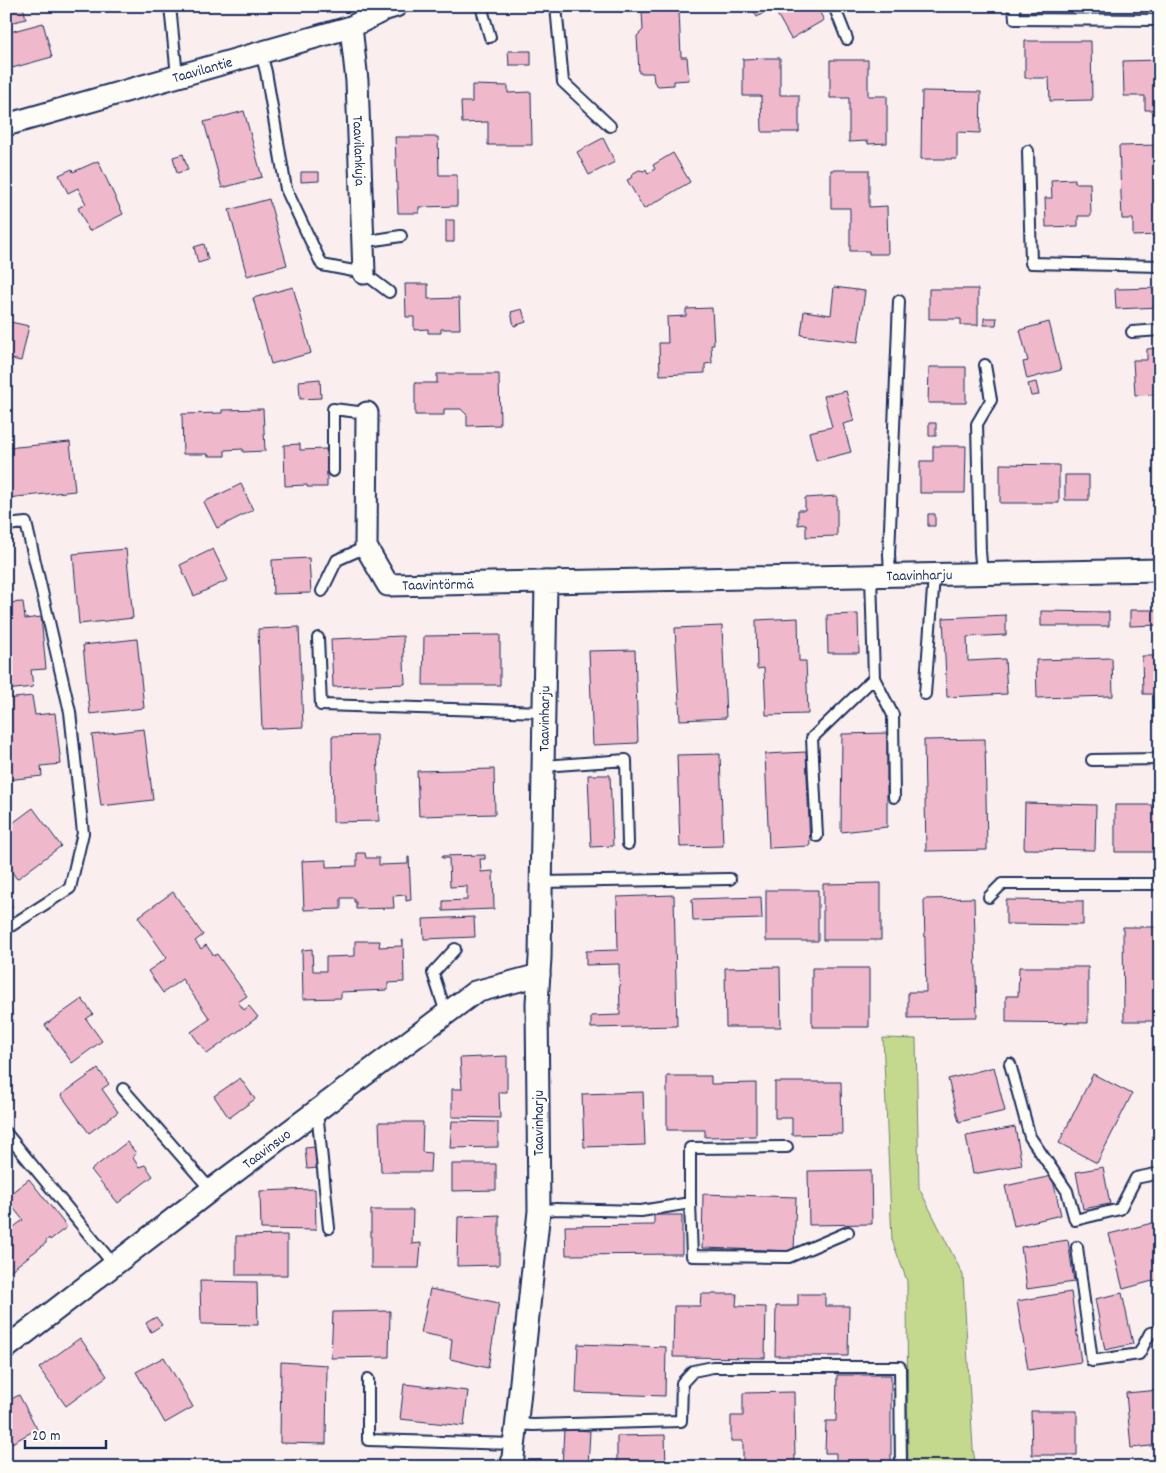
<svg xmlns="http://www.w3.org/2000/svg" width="1166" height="1473" viewBox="0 0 1166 1473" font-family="Dekko,sans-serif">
<rect width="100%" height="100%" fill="#faeeee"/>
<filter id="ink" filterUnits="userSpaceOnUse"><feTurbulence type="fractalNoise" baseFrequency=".02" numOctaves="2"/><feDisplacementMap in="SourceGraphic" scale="10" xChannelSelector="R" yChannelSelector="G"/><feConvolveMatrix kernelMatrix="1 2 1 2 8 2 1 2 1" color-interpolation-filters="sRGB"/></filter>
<g filter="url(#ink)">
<path fill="#c4d98e" stroke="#708476" d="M883,1038L916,1039L919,1188L963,1275L973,1449L976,1467H908L907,1281L892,1240Z"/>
<path fill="#f0b8cb" stroke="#1b2f5e" d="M11,6H23L26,19L6,24V7Z
M113,6H138L114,11Z
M751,6H816L824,20L791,39L773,7L757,17Z
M1034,6H1101V8L1034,10Z
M679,11L681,57H687L689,80L674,81V85L658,86L654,82L653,73H639L637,36L643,30L642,12Z
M43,23L52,57L12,68L6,48V33Z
M1025,41H1091L1092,100L1050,101L1049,78H1025Z
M508,51H531V65H509Z
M766,58H780V95H799V132H762L761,96H743V59Z
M830,60H868V96H887V143L868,144V141L849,142V98H830Z
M1160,60V110H1145V96H1124L1123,61Z
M472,85L508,86V93L531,92L532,145H488V122L462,123L461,102H472Z
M922,91L981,92L980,133L957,132V159H921Z
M244,111L262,177L222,188L204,122Z
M395,137H438L439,175H457V206L419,207V213H398Z
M603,138L615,162L589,175L577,152Z
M1159,145L1160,235L1133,236V219H1122L1119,146Z
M673,153L690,182L644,209L627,180L631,178L632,174L639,170L644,171L646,169L648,174L655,169L653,165Z
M183,154L188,170L177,173L173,157Z
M98,161L123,214L89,231L78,208L86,204L78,188L68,193L59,175L72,169L73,172Z
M831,170H869V207L887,206L888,254H869V251H850V208H831Z
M301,172H319V181L301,182Z
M1075,179V183H1090L1091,216H1078V226L1046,227L1045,198H1052L1051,180Z
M269,199L287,265L247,276L229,210Z
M446,220H454V242H446Z
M204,244L208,260L198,263L194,247Z
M405,284H428V299L459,298L460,329H441V333H428V329L414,330V317H406Z
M293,287L311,353L271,364L253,298Z
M834,287L865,291L858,342L801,335L804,311L831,315Z
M1160,288V307L1116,309L1115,289Z
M929,289H978V325H961V319H929Z
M712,308L714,345H711L712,363L705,364V373L660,375L659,343H668L667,317L686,316V309Z
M522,309L526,322L514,326L511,312Z
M984,318H997L996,325H984Z
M6,321L29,326L21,361L6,358Z
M1049,322L1061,370L1027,379L1023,362L1028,361L1020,330Z
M1160,348V394L1135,395L1133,360H1147V349Z
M929,367H966V403H928Z
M437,374H499L500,425L467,426V415L461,409H444V415H415V383H437Z
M320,379L321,398L300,399L299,381Z
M1036,382L1039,395L1031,396L1028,384Z
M846,391L854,421L843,424L851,452L816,461L809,432L832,427L824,396Z
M263,409L265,451L243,452V449L225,450V456H208V454H183L182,414L222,413V410Z
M929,423H936V436H929Z
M70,442L75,491L7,498L6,448Z
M300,444V450L326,449L329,470L327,472V487H307V485L285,486L284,445Z
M933,446H966L965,493H920V461H933Z
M1000,464L1059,465V503H1000Z
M1065,475H1089V500H1065Z
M241,484L253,510L217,528L204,502Z
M837,496V536L806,537V524L798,525V510H805V498Z
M928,514H935V526H928Z
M126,549L133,618L79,624L73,554Z
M213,549L228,580L194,596L180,565Z
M309,558L311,593L273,594L272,560Z
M23,602L25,619L41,617L46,669L31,670L33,687L6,690V603Z
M1130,610H1160V625L1130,626Z
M1041,611L1109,612V626H1041Z
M858,614L859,653H828L827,615Z
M1006,615V635L967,637L968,661L1005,659L1007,694L947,697L943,618Z
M798,618L799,661H806L808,714L766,715L764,668L757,669L756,620Z
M722,626L726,718L680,720L675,628Z
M299,627L303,727L262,729L258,629Z
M500,635V685H423L424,636Z
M403,636L405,684L333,687L331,639Z
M137,639L144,708L90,714L83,645Z
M635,650L638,743L593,745L589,651Z
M1142,656H1160V694H1143Z
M1112,658L1113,696L1037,698L1036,660Z
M32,696L35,715L55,713L61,764L41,766L42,776L7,780L6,699Z
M144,729L153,800L101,806L92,735Z
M887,733V827L841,832L842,734Z
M377,735L379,821L333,822L332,736Z
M985,739L987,850L926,851L924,740Z
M806,752L810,846L769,848L765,754Z
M720,754L723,846L680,847L677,755Z
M494,769L495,814L419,816L417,771Z
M588,775H610L613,846L591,847Z
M1025,803L1096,805L1095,850L1024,849Z
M1115,805H1160V852H1115Z
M33,808L61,846L17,879L6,864V828Z
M357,853H365L366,858H379V865L408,864V857H409L411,900L406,901V895L393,896L394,908L356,909V902H354V898H341V909L304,910L302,861L326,860V867L357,866Z
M485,855V859H480L481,872L493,871L494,909L443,911V901L467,900V886L450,887L449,858H442V856Z
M881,883V940H823V884Z
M766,890H818V941H766Z
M173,892L203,935L195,941L201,949L206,945L214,956L217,954L247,996L238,1002L244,1010L249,1006L258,1017L207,1054L191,1032L210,1019L182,979L163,993L148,971L167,958L138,917Z
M674,895L677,1026L591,1028V1016L620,1015L619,964L586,965V951L618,950L617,897Z
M761,897L762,919L693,921L692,899Z
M6,898L13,907L6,912Z
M974,898L977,1017L908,1018V992H926L924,899Z
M1006,900L1083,901V925L1006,924Z
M474,917L475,937L424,939L423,919Z
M1123,927H1160V1021H1124Z
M402,940H403L404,982L388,983V990L341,992V998L303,999L302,950L312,949L313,971H326V957L355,956V941H380L379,947L402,946Z
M780,967L781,1027H726L725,968Z
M1019,967H1088V1023L1006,1022V996H1018Z
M812,968H869V1027H812Z
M82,999L93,1014L86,1019L102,1041L72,1063L45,1025Z
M507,1056V1092H499L500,1118L452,1117V1089H462L460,1058Z
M994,1067L1005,1111L959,1122L948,1079Z
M98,1069L109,1084L102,1089L118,1112L89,1133L61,1095Z
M1093,1074L1132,1094L1097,1163L1059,1143Z
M667,1076H711V1084L756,1083V1136L705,1137V1130H667Z
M240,1078L255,1099L229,1118L214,1096Z
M775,1082H841L842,1134L792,1135V1118H775Z
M643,1092L645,1145L584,1147L582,1094Z
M452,1121L498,1122V1147L450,1148Z
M379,1122H423L422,1152L431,1153L430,1172H381Z
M1015,1127L1022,1165L973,1174L966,1136Z
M127,1142L136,1153L133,1158L139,1167L145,1165L153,1176L118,1203L91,1170Z
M316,1147L318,1168L307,1169L305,1148Z
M452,1164H496V1190L452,1191Z
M1103,1167L1110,1204L1083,1209L1076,1172Z
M871,1170L872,1224L809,1225L808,1171Z
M1052,1176L1061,1215L1014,1226L1005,1186Z
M29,1179L67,1227L50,1240L49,1238L46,1241V1243L6,1274V1233L23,1220L6,1199V1197Z
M315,1189L316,1230L261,1229L260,1191Z
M703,1194L796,1197L794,1251L702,1248Z
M371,1210H413L412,1244L421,1243L419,1268H371Z
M499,1215V1265L457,1266L458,1217Z
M654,1215H682V1254L566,1255L565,1226L654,1225Z
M1156,1222L1160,1237V1279L1123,1289L1109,1234Z
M287,1235V1275H236V1236Z
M1068,1240L1074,1282L1027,1289L1021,1247Z
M200,1281L257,1282L258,1325L201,1324Z
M430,1289L499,1303L488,1368L450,1359L452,1339L421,1333Z
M1071,1292L1081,1362L1028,1370L1017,1301Z
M1122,1293L1133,1344L1105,1350L1095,1299Z
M701,1294H737L736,1306L766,1307L765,1358L673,1357L674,1306H700Z
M798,1294H825V1306H849L848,1356H775L776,1306H798Z
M390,1311L389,1357L331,1358L333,1312Z
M156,1317L162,1325L151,1332L146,1323Z
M80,1338L107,1376L66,1406L39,1368Z
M578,1344L666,1347L665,1396L576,1393Z
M164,1357L193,1407L165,1423L136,1372Z
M281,1362L327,1365L326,1444L280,1443Z
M837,1375H891V1467H836V1453H825L826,1421H836Z
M404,1384L468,1391L464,1426L400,1419Z
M1160,1390V1445L1131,1448L1126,1393Z
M794,1392L795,1467H743V1441H731V1416H743V1393Z
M19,1395L37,1429L12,1443L6,1432V1402Z
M1031,1411H1077V1455H1032Z
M564,1429L590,1431L588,1467H562Z
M665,1435L666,1467H617V1436Z"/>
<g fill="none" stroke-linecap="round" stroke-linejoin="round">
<defs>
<path id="service" d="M170,6L177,76
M481,6L490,37
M556,6L563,82L610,126
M834,6L847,39
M1014,6L1015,19L1160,20
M261,53L266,72L286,189L322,265L364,273L389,292
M1028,151L1031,263L1160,266
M362,242L401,236
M1132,332L1160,330
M333,471V409L367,413
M6,525L26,523L70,712L83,833L70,888L6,929
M982,575L980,551L977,424L991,400L985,365
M890,576L889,554L899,301
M322,591L337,560L366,547
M318,638L321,705L544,712
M874,678L893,715L894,797
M925,694L934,576
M1092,760L1160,759
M543,766L626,760L628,844
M817,836L812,738L874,678L871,576
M541,882L730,879
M989,897L1002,884H1160
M446,1013L433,973L455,949
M1010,1064L1030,1137L1067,1191L1075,1220L1120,1209L1136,1178L1160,1173
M123,1089L211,1190
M317,1111L329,1228
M6,1133L114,1265
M690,1203L692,1256L789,1257L848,1232
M539,1211L556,1209L641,1211L690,1203V1148L787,1147
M1077,1247L1092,1361L1139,1354L1150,1333L1160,1331
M368,1379V1440L516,1444
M518,1424L533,1425L681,1421L682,1383L693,1371L713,1367H900L901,1467"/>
<g id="minor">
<path id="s1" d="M351,27L357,81L364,273"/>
<path id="s2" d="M6,125L351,27L386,9L396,6"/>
<path id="s3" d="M367,413L366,547L388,585L546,582"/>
<path id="s4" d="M6,1348L211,1190L475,992L539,975"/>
<path id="s5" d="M512,1467L539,1211L537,1003L540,958L546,582L1160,570"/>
</g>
</defs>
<use href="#service" stroke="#1b2f5e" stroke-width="14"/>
<use href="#minor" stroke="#1b2f5e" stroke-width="25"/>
<use href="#service" stroke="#fdfcf7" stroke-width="10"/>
<use href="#minor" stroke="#fdfcf7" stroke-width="21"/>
</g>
</g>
<g text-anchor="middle" stroke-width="4" stroke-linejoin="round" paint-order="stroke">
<g font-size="15" fill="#1b2f5e" stroke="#fdfcf7">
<text dy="5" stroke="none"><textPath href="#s2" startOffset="204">Taavilantie</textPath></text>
<text dy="5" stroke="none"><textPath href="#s1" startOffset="124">Taavilankuja</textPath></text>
<text dy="5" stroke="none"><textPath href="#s5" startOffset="1260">Taavinharju</textPath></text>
<text dy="5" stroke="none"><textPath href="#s3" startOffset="228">Taavintörmä</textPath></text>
<text dy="5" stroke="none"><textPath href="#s5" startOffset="750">Taavinharju</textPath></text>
<text transform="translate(538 1123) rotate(-90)" y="5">Taavinharju</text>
<text dy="5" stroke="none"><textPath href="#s4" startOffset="328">Taavinsuo</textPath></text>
</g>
</g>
<rect width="1166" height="1473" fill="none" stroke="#fdfcf7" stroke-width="25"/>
<rect x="12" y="12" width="1141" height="1448" fill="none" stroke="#1b2f5e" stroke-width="2" filter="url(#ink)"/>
<path d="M25 1440v8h81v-8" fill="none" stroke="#1b2f5e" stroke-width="2.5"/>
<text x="32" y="1440" font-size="15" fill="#1b2f5e" stroke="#fdfcf7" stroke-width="4" paint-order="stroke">20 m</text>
</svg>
